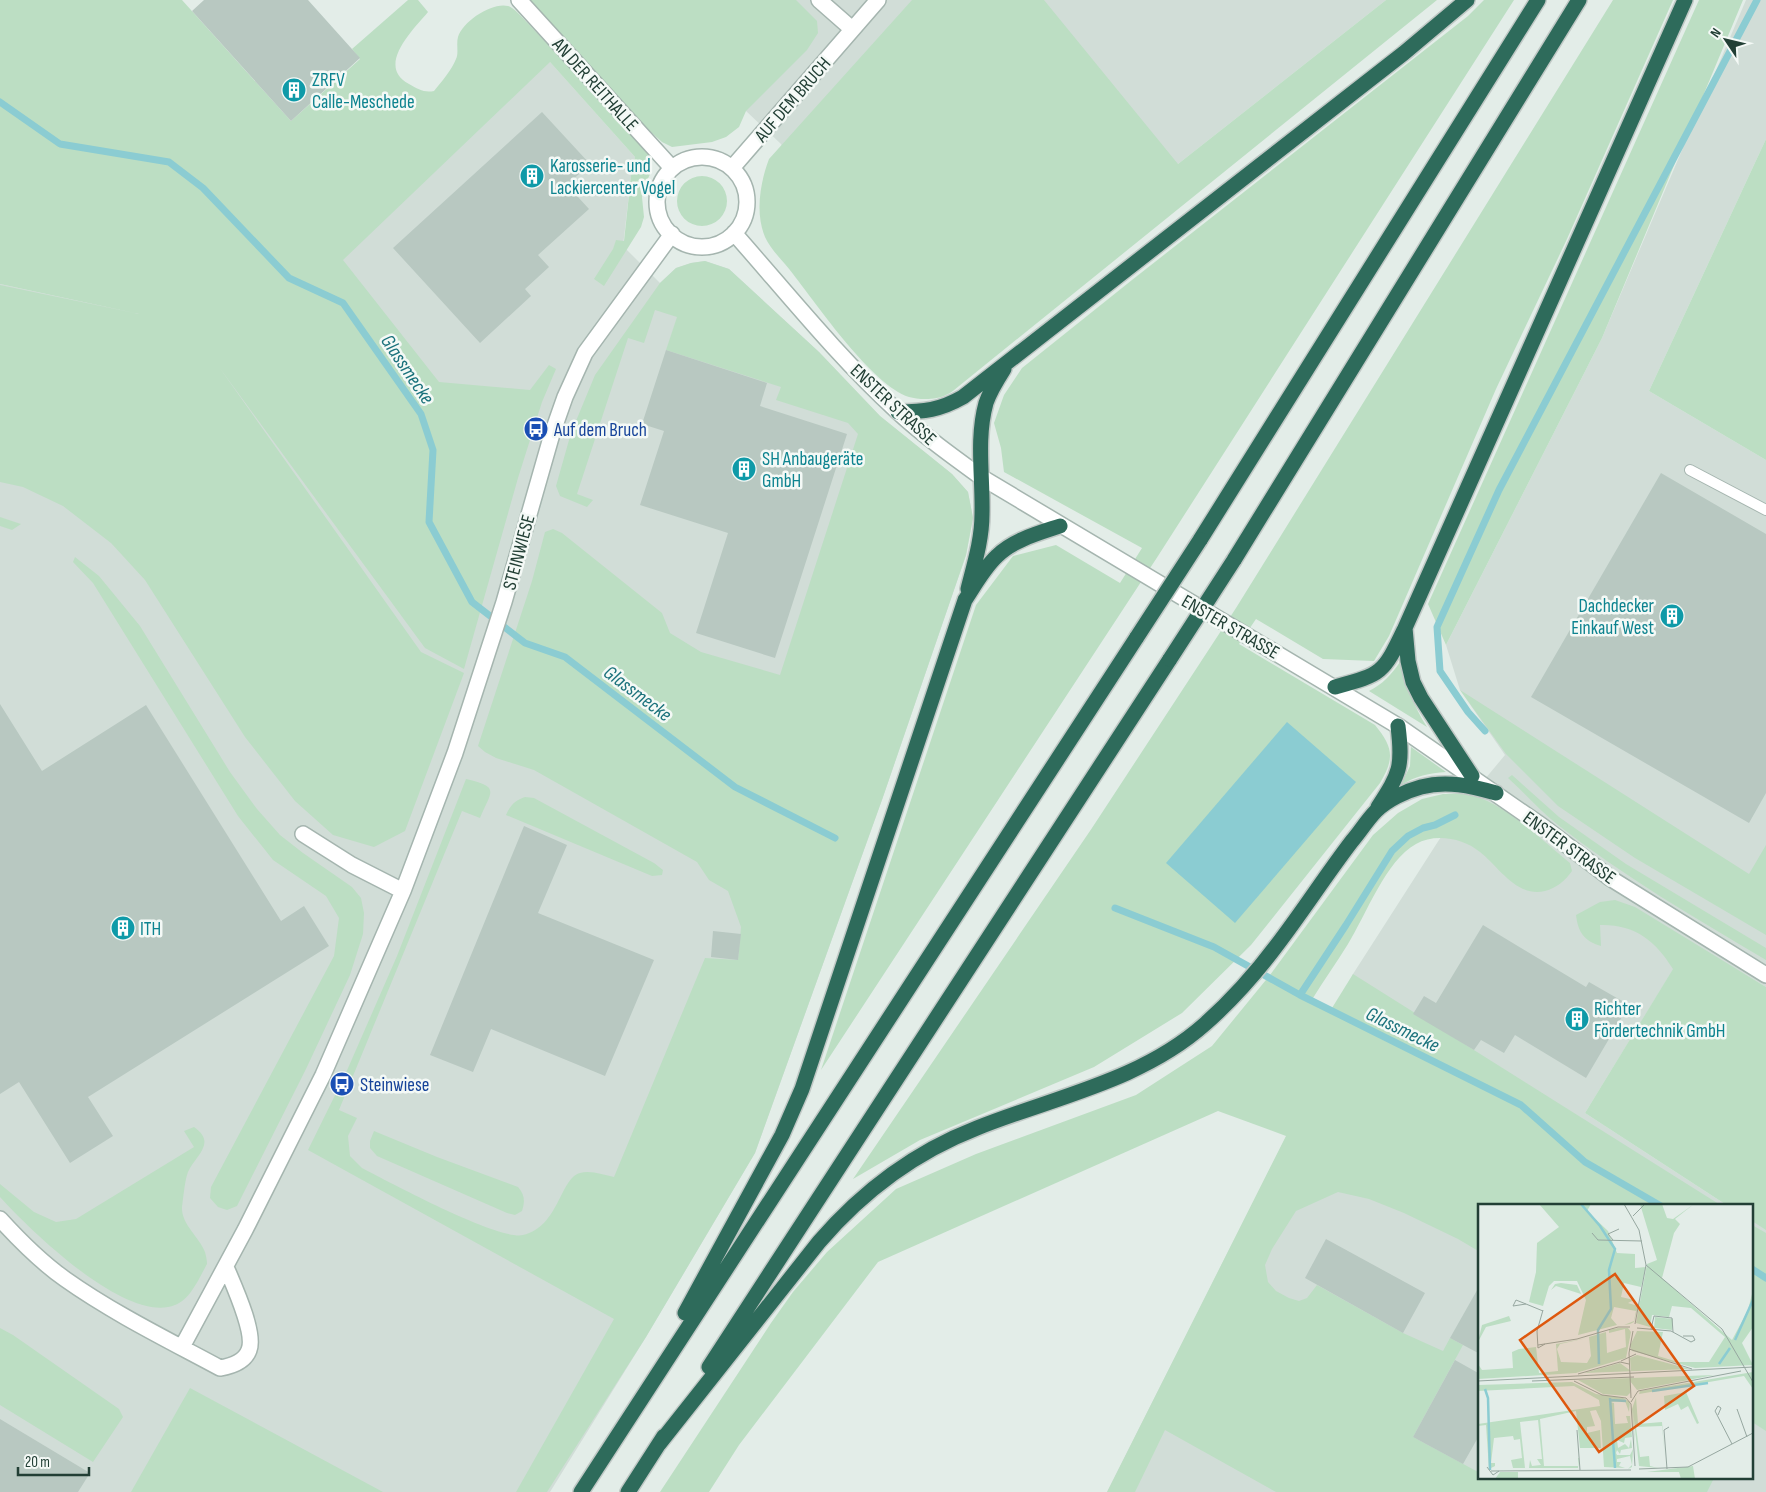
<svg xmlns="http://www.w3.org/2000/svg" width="1766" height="1492" viewBox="0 0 1766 1492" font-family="'Sofia Sans Condensed',sans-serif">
<rect width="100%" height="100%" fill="#e3ede8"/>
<path fill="#d1ddd7" d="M533,0H1386L1178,164L789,158L781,144L746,111L641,116Z
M1746,0H1766V139L1649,391L1766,460V987L1690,942L1585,1113L1728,1206H1480V1478H1752V1206L1766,1148V1492H1107L1287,1135L1353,974L1455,815L1505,755L1460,690L1446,645L1602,338Z
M534,44L635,157L631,176L623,246L660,283L676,268L691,263L705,261L729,269L819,352L880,416L952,474L968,492L973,518L966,555L883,797L755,1153L646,1337L550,1492H0V284L159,318Z"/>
<path fill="#bcdec3" d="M0,0H182L291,121L360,59L352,49L408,0H418L428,12C414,29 375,66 409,84C418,89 424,93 434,91C442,81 451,71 456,59C459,53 456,44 458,37C463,21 492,2 508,6C512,7 517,12 520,15L643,145L651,156V172L645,185L642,197L644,217L641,227L604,286L594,279L613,249L616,240L624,241L631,176L635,157L550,62L343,260L439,382L530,390L549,365L556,369L542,402L518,478L464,669L425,648L219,367L421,652L464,673L405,831L374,847L333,835L295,801L245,737L145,580L111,543L63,506L23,487L0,482V285L139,314L0,284Z
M527,0H796L817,21L818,33L807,50L746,111L739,127L726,137L712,142L672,147L662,142L629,112Z
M912,0H1044L1178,164L1386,0H1437L959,386C955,389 951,393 946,395C937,400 919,400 909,397C872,385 818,306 793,274C785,263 770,249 765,237C755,213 760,183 769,159Z
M1484,0H1514L1158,556L821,1070L976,605L1013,556L1056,545L1120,583L1142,548L1004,472L1001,448L994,423L1004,395L1022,368L1132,280L1468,16Z
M1613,0H1673L1567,239L1496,389L1389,636L1374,661L1323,659L1256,619L1239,644L1375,725C1393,747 1395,758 1380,783L1251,945L1182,1013L1094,1067L920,1140L853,1179L1092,828L1236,608Z
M1699,0H1743L1602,338L1446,645L1428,604Z
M1766,139V460L1649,391Z
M677 201a25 25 0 1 1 50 0a25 25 0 1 1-50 0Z
M705,261L729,269L819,352L880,416L952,474L968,492L973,518L966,555L883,797L755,1153L646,1337L547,1492H516L614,1319L308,1150L345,1075L397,956L466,779C500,787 492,790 480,818L462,811L339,1110L357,1118L348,1136L350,1156L362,1168C389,1182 499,1241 523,1235C559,1227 560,1178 580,1173C591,1170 604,1175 614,1177L705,958L738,960L741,927L728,891L709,880L697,862L534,770L496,758L485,752L478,746L532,581L545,532L553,529L562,533L662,613L670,633L701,652L780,675L858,434L848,423L776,400L781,387L666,350L677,317L655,310L644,343L628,338L577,494L593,500L587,507L560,496L556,486L571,433L595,375L660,283L676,268L691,263Z
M0,517L21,524L12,530L0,526Z
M75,557L99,576L140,626L230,772L257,809L280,835L303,853L352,887L361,898L364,913L363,934L350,975L306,1069L237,1206L227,1210L218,1207L210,1198L211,1187L334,956L339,918L326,896L273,860L238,816L93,583L73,562Z
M1400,662C1407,687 1413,705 1427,727L1369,691C1383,684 1391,675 1400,662Z
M1460,690L1749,874L1766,845V935L1635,858L1558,806L1506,754Z
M1411,747L1446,772C1429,773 1416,776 1401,785L1410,766Z
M1512,775L1559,817L1626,864L1766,948V960C1695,918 1623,876 1558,825C1540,811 1525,793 1508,778Z
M1443,794C1450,794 1459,793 1466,794C1500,799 1543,841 1570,863L1572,871C1565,881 1556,888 1545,891C1517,898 1499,867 1480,852C1463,838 1435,833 1416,844C1386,860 1366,915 1348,944C1337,962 1324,980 1313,998L1332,1008L1353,974L1722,1206H1480V1252L1458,1239L1404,1213L1369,1199L1338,1192L1296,1211L1272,1249L1265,1265L1268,1282L1276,1291L1289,1298L1299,1301L1307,1298L1317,1285L1403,1333L1443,1351L1450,1338L1463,1345L1413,1437L1480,1473V1478H1714L1707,1492H1276L1165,1430L1135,1492H1107L1286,1136L1218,1111L878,1262L739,1445L709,1492H660L771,1323L793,1292L827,1252L896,1189L976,1154L1136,1095L1212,1046L1270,975L1373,835L1398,813L1422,799Z
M525,797L534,798L654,863L663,870L662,875L652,876L506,815C510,805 516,800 525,797Z
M1615,900L1635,907L1766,987V1230L1752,1221V1206H1728L1585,1113L1673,969C1655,940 1634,924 1600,925L1601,946C1584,941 1578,932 1576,915L1600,902Z
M194,1127C217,1143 196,1155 188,1172C185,1179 183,1199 182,1207C181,1224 199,1237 205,1252C206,1256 207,1260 207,1264C199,1278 191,1299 175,1305C127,1325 30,1230 0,1197V1184L34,1212L56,1222L76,1219L194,1147L184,1131Z
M374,1131L437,1157L518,1187C525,1195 525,1202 522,1211L515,1215L507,1213L377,1156L370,1148V1141Z
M1752,1225L1766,1233V1431L1752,1422Z
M0,1328L13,1335L119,1409L123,1417L93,1462L0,1405Z
M190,1388L383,1492H131Z"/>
<path fill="#8bccd2" d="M1287,722L1356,782L1235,923L1166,863Z"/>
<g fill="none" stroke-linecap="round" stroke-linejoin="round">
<path stroke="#8bccd2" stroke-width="7" d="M0,102L60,144L169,162L203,188L289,278L343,303L421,414L433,450L429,522L472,602L525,643L565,657L735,787L835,838
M1485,731L1468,712L1440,671L1437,627L1499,490L1757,0
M1115,908L1214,947L1300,995L1521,1105L1585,1162L1661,1206
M1300,995L1346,925L1392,851L1408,836L1423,828L1435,825L1455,815
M1752,1269L1766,1278"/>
</g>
<path fill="#b8c8c1" d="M204,0H308L360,58L291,121L192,11Z
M542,112L590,164L567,185L589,209L538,255L549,267L525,289L531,296L480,343L393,248Z
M666,350L767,383L760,406L847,434L775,658L696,633L728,533L640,505L664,431L642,424Z
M1661,473L1766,534V793L1749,823L1531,697Z
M0,704L42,771L146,705L281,921L304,906L329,946L88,1097L113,1136L70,1163L19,1082L0,1094Z
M524,826L567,845L538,913L654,960L605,1076L491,1029L473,1072L430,1055Z
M1483,925L1586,987L1589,982L1629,1005L1586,1078L1515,1035L1504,1053L1481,1040L1474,1050L1413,1014L1424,996L1436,1003Z
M713,931L741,934L738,960L711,957Z
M1326,1239L1425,1293L1403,1333L1305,1278Z
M1480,1285V1354L1450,1338Z
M1455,1360L1480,1374V1434L1463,1464L1413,1437Z
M0,1419L90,1473L78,1492H0Z"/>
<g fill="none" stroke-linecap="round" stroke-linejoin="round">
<defs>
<path id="service" d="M1690,470L1766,510"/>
<path id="minor" d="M519,0L672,168
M819,0L852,29
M657 202a45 45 0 1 1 90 0a45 45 0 1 1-90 0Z
M732,168L878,0
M734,233C787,293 838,357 897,411C923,435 952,456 981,477L1398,726L1542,826L1610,878L1766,975
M303,834L352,865L403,891
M0,1219C20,1241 41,1262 65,1279C113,1313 168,1340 220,1368C232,1366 245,1361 249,1350C256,1333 233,1284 226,1267
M182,1347L245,1230L323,1075L403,891L455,753L504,602L552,434L565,397L585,353L672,234"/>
<path id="motorway" d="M898,412C924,412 940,410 963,397L1404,53L1467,0
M1200,540L1538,0
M1234,560L1579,0
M968,589C974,565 982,540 982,514C983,477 976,439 986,403C990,391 997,380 1004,369
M1335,687C1382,674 1383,674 1404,630
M1472,776L1421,698L1413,682L1408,661L1405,628L1685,0
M1378,807C1400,773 1403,767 1398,726
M685,1313L782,1135L802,1089L965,600C975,585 984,568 997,556C1013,540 1039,533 1060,526
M709,1367L1170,659
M659,1444L819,1242C862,1192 915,1152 977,1128C1054,1097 1141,1081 1205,1024C1231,1001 1256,973 1277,945C1303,911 1326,875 1352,841C1360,832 1367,820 1376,811C1387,800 1406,791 1421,787C1447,780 1471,786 1496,793
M581,1492L1137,637
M628,1492L664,1436"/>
</defs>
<use href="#service" stroke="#a5b5af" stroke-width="12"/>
<use href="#minor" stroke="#a5b5af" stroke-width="18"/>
<use href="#motorway" stroke="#c1c9c6" stroke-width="18"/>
<use href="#service" stroke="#fff" stroke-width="10"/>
<use href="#minor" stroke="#fff" stroke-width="15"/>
<use href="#motorway" stroke="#2e6b5b" stroke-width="15"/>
<defs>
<path id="motorway-bridge" d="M1137,637L1200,540
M1170,659L1234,560"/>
</defs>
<use href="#motorway-bridge" stroke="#c1c9c6" stroke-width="18" stroke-linecap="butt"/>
<use href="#motorway-bridge" stroke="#2e6b5b" stroke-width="15"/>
</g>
<defs>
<symbol id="building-disc" viewBox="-11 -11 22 22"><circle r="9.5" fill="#0f9aa8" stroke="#f4f9f6"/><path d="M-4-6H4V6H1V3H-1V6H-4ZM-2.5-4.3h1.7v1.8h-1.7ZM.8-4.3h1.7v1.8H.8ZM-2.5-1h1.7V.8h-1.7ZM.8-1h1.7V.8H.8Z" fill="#fff"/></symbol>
<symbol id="bus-disc" viewBox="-11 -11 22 22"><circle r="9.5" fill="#1a4fb4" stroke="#f4f9f6"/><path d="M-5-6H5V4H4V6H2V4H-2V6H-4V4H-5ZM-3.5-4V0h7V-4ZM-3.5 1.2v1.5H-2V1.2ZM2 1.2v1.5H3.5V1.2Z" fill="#fff"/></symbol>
</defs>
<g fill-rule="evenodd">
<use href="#building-disc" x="280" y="76" width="28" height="28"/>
<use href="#building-disc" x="518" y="162" width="28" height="28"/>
<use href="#bus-disc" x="522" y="415" width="28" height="28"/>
<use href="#building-disc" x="730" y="455" width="28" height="28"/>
<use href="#building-disc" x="1658" y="602" width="28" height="28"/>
<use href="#building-disc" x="109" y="914" width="28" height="28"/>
<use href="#building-disc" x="1563" y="1005" width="28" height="28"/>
<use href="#bus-disc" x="328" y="1070" width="28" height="28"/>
</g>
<g text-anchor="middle" stroke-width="5" stroke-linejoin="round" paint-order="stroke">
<g font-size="19" fill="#0d838f" stroke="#f4f9f6" text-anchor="start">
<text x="312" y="86">ZRFV<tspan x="312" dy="22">Calle-Meschede</tspan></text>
<text x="550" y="172">Karosserie- und<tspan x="550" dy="22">Lackiercenter Vogel</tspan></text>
<text x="762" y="465">SH Anbaugeräte<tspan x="762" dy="22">GmbH</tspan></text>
<text x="1654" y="612" text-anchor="end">Dachdecker<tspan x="1654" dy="22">Einkauf West</tspan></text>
<text x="140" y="935">ITH</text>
<text x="1594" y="1015">Richter<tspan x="1594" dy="22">Fördertechnik GmbH</tspan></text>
</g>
<g font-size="19" fill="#223f35" stroke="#f4f9f6">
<text transform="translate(596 84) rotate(48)" y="7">AN DER REITHALLE</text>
<text transform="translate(792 99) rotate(-49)" y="7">AUF DEM BRUCH</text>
<text transform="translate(894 404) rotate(43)" y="7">ENSTER STRASSE</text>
<text transform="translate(518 552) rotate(-75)" y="7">STEINWIESE</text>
<text transform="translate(1231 626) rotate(30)" y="7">ENSTER STRASSE</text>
<text transform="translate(1570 847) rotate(36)" y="7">ENSTER STRASSE</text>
</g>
<g font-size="19" fill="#164399" stroke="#f4f9f6" text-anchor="start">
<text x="554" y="436">Auf dem Bruch</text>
<text x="360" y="1091">Steinwiese</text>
</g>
<g font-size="20" font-style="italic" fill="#1b727c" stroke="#f4f9f6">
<text transform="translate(408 369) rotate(56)" y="7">Glassmecke</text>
<text transform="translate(638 693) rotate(37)" y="7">Glassmecke</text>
<text transform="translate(1403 1029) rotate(26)" y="7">Glassmecke</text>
</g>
</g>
<g transform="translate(1478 1204)">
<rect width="275" height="275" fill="#e3ede8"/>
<path d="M61,0H113L109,7L130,27L139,49L157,50V64L168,63L163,83L146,79L143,93L156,96L150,99L160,102L156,118L152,120L146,121L156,117L158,107L136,103L133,114L139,121L100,131L108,96L99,77H76L71,82L65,102L51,98L58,68L59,39L81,23ZM162,0H184L189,14L195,15L216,0L197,15L202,20L196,29L184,74L254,136L270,106L275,86V123L264,139L275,161L217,164L154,147L152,142L159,127L185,128L180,152L200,158H231L247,133L213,104L194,102L191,113L174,111L172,123L158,119L169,60L179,56ZM83,79L99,81L105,94L103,90L78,82L73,86L64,115L73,86L77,80ZM31,112L33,117L8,123L0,138L4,121ZM177,113L195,115L194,126L176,124ZM140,124H150L153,128L148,154L98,169L0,175V160L4,166L35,164L34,148L41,145L58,143L61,169L80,167L78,140L109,134L82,140L79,145L83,158L109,159L113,152L111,133L128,128L129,149L148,143L147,125L131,129V126ZM159,151L212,165L106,169L142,159L153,167L152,154ZM275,168V185L266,172L161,190L162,187ZM236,171L159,186L152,177V189L149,192L125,190L100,176ZM94,178L118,190L145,194L152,198L151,208L147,197L132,198L136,199L137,220L150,219L148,212H152L154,233L147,234L146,239L139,236L140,244L147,240L151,244L153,235L154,244L143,246L142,250L139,246L138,249L139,251H152L155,245L154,263L150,265L154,261L152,252L139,255V258H143L141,262L147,264L126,263L123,217L118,206L112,207L117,222L109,223V229L122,226L123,244H102L98,207L62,215L66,262H100V254H101L100,264H51L52,256L54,262L63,261L59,255H64L60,216L42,218L47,264H35L33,256L44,254L42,235L36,236L35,232L16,234L13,259H17V262L11,265L8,221L0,222V220L122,202L121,196L96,182L0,187V181ZM208,188L221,219L219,220L210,202L203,206L200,200L187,206L186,192ZM158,193L160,220L184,218L187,253L184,222L158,223L162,253L171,252L172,262L180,264L161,262L155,207L158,255L154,205ZM215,262L217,275H203L201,268H169ZM22,268H40V275H17Z" fill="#bcdec3"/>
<path fill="none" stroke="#8bccd2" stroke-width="2.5" d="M103,0L122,22L137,45L131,66L133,105L120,126L121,160M257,136L275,96M241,160L252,144M7,185L10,194L12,266M174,187L230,179M132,194L137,264M132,196L148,197"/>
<path fill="none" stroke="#96a7a0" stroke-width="1" d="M146,0L161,26L168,61L157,120M155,12L167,0M114,29L120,36L164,37M135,36L130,30L141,25M168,61L244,125L275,178M48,100L35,102L38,96L48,100L65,107M65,106L59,127L60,144L67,140M159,124L193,127L213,138L217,136L215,132H205M173,125L176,112L194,114L195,128M60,141L99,135L140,123H152M151,145L214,165M143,157L158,150M100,170L142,158L151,160M0,177L275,163M54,177L156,173M96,177L124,191L148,194L153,200M153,194L151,149L155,127M153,198L160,187L263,167M153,200L157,262M259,205L269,233M240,211L243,204L240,202L237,207L254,240M99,226L102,266M9,263L15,271L21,267M161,265L210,263L275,229M189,265L186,226L191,223M13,267L153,266"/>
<path fill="#de580e" fill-opacity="0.15" stroke="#de580e" stroke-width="2.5" d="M137,70L216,182L121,248L42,136Z"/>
<rect width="275" height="275" fill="none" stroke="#223f35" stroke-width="2.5"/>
</g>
<g transform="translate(1726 40) rotate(305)" stroke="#f4f9f6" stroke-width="4" paint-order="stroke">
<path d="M0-4L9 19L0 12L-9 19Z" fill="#223f35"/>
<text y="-8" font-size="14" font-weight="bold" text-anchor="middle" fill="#223f35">N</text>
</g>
<path d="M18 1467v8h71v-8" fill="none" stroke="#223f35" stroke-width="2.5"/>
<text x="25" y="1467" font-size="15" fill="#223f35" stroke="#f4f9f6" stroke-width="4" paint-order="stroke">20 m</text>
</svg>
